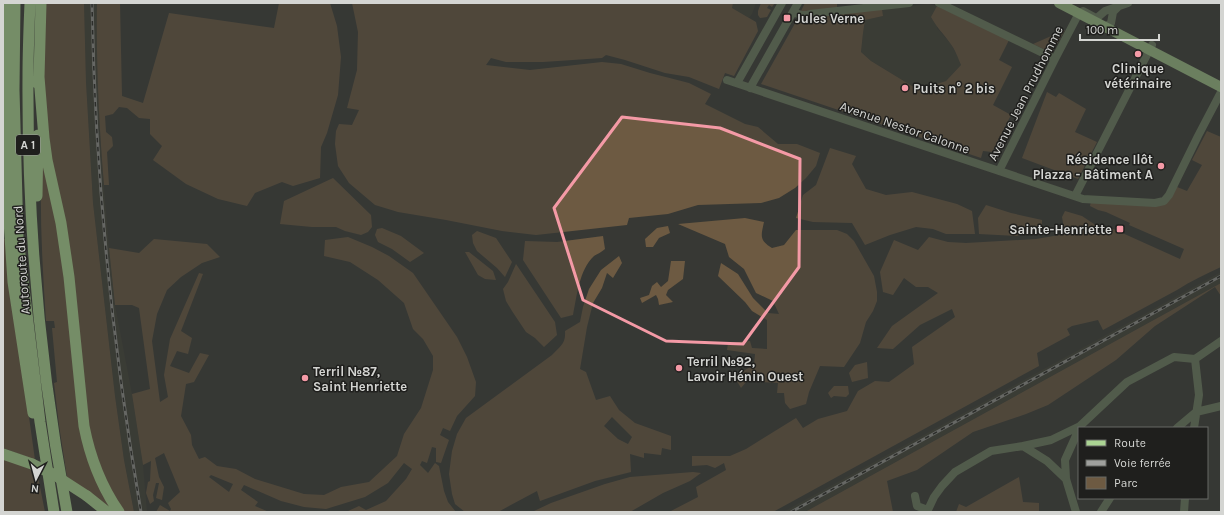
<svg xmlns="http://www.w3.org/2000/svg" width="1224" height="515" viewBox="0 0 1224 515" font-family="Karla,sans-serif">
<rect width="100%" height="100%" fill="#373834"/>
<path fill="#3f4036" d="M84,3H97V58L100,138L109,248L115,305L132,394L143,465L147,512H134L124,460L115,396L93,203L86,82Z
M733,3H756L752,14L749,18L731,8Z
M928,4L937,6V28L951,44L958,57L961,65L946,81L930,86H912L871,61L861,52L863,33L865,20L883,16L882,9Z
M1221,272V283L805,512H783Z"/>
<path fill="#6d5a42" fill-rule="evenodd" d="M45,3H84L86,82L93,203L115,396L124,460L134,512H124L115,500L90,444L51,156L43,78Z
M97,3H120L122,96L143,103L169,13L274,28L279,3H330L337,26L341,57L338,95L327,133L321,147L320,178L293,186L282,182L255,193L247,206L218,199L186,184L153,160L162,146L150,134V119L139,118L127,108L119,107L113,114L105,116L106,132L112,137L113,146L107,152L109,185H104C99,125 96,64 97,3Z
M352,3H733L732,8L756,22L758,31L734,76L725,73L719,89L689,77L665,73L625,60L606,55L602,58L543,62H506L491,58L486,65L530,70L602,62L621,64L650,73L689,83L711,94L705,104L745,124L758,127L778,144H797L820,153L816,166L806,178L795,188L779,198L761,203L698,205L668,214L629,218L627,225L536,235L502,231L446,220L398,212L375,205L349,183L338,166L335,144L336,131L339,124L352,125L359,110L347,108L357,70L358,32Z
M761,3H775L772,7L769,5L767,8L771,10L767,17L760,18L758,15V11Z
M805,3H837V8L805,11H801Z
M937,6L1009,40L999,60L1012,67L993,105L1011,115L992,152L983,151L981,158L761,84L798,18L882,9L883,16L865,20L863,33L861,52L871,61L912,86H930L946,81L961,65C958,58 955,49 950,43C943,33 937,28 931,17Z
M1065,30L1052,53L1033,44Z
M1047,92L1056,97L1059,93L1086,109L1075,132L1097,142L1078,179L1022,158Z
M1207,131L1221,137V267C1206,274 1191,281 1177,290L1103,330L1098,320L1072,326L1067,329L1070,335L1037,353L1039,366L773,512H669L698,497L696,487L726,470L724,463L715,468L707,465L692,466V456H730L746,449L796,418L803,428L818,419L847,411L858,391L875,381L889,382L914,364L912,347L955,317L952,309L920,325L893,349L877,348L892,326L938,293L928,287H916L904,278L893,295L883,292L880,272L894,240L918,250L929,237L948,242L966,243L1036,239L1065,234L1062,217L1065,211L1082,216L1097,226L1095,230L1104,235L1109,227L1180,259L1184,249L1129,225L1130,223L1106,212L1098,210L1090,206L1091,201L1157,205L1177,187L1187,191L1202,165L1192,160Z
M42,144L58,222L81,424L113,512L67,477L59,425L54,383L57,382L52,328H55L54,321H46C42,262 39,203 42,144Z
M830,148L856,156L852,164L866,189L886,195L912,192L957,204L972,211L975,234H946L933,229L916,227L890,235L865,245L852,223L813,222L796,218L803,195L816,185Z
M333,178L371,215L372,227L368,232L361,235L345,231L336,227H312L280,224L284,201Z
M986,205L1011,213L1042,220V231L1035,233L1025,232L1017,236L979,234L978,218Z
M745,218L764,222C761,236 759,240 772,248L784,245L796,230H837L847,234L854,241L874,276L877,292V301L873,311L866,322L860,343L844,367L820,366L809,392L806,404L790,409L785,403L784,393H777L778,383L747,381L741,388L734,376L754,365L755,354L727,350L728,343L750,341L752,348L767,349V320L752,311L745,302L718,276L721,263L738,274L753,298L768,313L779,314L773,301L756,293L744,269L729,257L725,244L678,224Z
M668,226L670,233L659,238L653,247H646L645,239L657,228Z
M382,228L401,236L424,253L410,262L392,249L378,242L375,235L377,229Z
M477,231L496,238L512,262L505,277L497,268L477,251L473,243L472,235Z
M603,236L605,249C602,252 597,254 594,256C579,270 577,296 573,315L561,318L523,260L525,241L557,242Z
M348,237L372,247L389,256L413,273L457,337L467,357L476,382L475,396L457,416L450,431L443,428L440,435L449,440L441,463L436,462V448L432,447L427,463L422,461L420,465L428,473L435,463L439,466L444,491L448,502L456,512H346L359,506L366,510L386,501L406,479L412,469L404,463L388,483L365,497L326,509L304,507L281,501L244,485L241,490L258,502L255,506L269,512H156L160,505L170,511L171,509L168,503L180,492L164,453L155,458L159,477L164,487L162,500L156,498L159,483H156L153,495L154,501L150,504L146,493L148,482L150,481L151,461L143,465L132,394L150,389L139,308L132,305H115L109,248L139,253L154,239L207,244L220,257L202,263L181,277L167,290L157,314L152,341L160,402L168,397L164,375L170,339L199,273L203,274L181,331L192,338L188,354L177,351L170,366L189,373L200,353L209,355L194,382L186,384L181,416L191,435L192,445L199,459L205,457L217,466L236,469L255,479L304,494L324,495L341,487L369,482L397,456L404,434L421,408L433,370V356L423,339L413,329L404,303L378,280L350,262L324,256L325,240ZM211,475L233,484L229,492L209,477Z
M4,239H7L10,281L35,460L3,448Z
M465,252H469L493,271L496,280L485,279L478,275Z
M619,256L622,263L613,278L607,273L602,288L593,303L587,327L580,369L586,372L596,400L610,396L619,410L635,423L671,436V450L662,448L661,455L644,453V458L630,454L631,472L595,481L540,501L537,491L498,512H465L455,504L452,494L449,474L452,451L457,434L466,418L552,355C560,346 566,344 565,331L580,322L583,307L589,289L601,270ZM612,417L632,437L628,444L618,439L604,426Z
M671,261H685L683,279L668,290L666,295L673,302L659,305L658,299L656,295L642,303L640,298L649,295L652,286L657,282L661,287L668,281Z
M516,264L555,322L557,335L544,347L535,338L526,332L512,311L506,301L503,289L508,282Z
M1221,283V296L1215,287L1155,326L1116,360L1048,405L1026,414L973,432L917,470L887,481L893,512H805Z
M867,362L868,378L852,382L849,373L855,365Z
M834,386H848L849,394L846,397L834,396L831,398L828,393Z
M3,459L18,464L37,472L45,512H3Z
M693,472L701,473L690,481L663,493L630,512H532L551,503L605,484L630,477Z
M1019,477L1023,502L1039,503V512H956L959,504L966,507Z"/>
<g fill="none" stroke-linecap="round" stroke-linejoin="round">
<path stroke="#728667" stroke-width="8" d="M939,3L1055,59
M793,12C800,15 803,16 810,14L909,3
M1098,17L1105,11L1128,3
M1108,25L1111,23L1113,12L1118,7
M727,80L1083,199L1155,203L1164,201L1169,195L1198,136L1221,92
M737,83L782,3
M750,88L798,3
M999,171L1055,59L1079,13L1083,11L1096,18L1098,17
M1075,196L1152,45
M1177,428L1196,412L1221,406
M1194,428L1199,395L1195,359L1221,341
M1023,446L1051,440L1080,426L1127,382L1174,357L1195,359
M915,496L917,506L928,510
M927,512L934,497L942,486L955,472L991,451L1023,446L1047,461L1066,479
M1076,512L1066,479L1065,460L1079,429
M1101,512L1110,498
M1184,512L1185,498"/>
<path stroke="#abd493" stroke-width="10" d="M1059,3L1221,87"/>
<path stroke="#c1f3a4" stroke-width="11" d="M6,3L4,87L6,94L5,127L9,221L13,282L33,413
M15,3L14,90L18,238L40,422L54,512
M30,3C29,27 28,51 28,76C27,222 40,368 67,512
M39,77L44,138L47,160L61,223L69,277L84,426C90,457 101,486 119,512
M38,84L39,77L41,3
M37,196L38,135
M3,454L32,464
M87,496L107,512"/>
<defs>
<path id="rail" d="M92,3C95,174 112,344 141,512
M791,512L1221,276"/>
</defs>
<use href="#rail" stroke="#9fa09d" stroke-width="3"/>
<use href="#rail" stroke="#1f1f1d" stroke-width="1.5" stroke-dasharray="4.5" stroke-linecap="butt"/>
<path stroke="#c1f3a4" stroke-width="11" d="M32,464L53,474L87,496"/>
</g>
<path d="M0 0H1224V515H0ZM622,117L720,128L800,159L799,267L743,344L666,341L583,300L554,208Z" fill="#373834" fill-opacity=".55" fill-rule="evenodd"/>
<path fill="none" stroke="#f49aa6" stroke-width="3" stroke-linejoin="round" d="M622,117L720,128L800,159L799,267L743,344L666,341L583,300L554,208Z"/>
<g fill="#f49aa6" stroke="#1f1f1d" stroke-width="1.5">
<rect x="783" y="14" width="8" height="8" rx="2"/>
<circle cx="1138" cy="54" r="4"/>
<circle cx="905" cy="88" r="4"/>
<circle cx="1161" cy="166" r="4"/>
<rect x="1116" y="225" width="8" height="8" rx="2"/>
<circle cx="679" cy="368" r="4"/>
<circle cx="305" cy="378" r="4"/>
</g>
<g text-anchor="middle" stroke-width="3" stroke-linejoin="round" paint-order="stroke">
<rect fill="#1f1f1d" stroke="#9e9e9c" stroke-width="1" x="16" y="135" width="24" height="20" rx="3"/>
<g font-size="12" font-weight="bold" fill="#d4d5d2">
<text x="28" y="149">A 1</text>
</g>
<g font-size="13" font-weight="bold" fill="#d4d5d2" stroke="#1f1f1d" text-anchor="start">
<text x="795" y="23">Jules Verne</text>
<text x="1138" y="73" text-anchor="middle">Clinique<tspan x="1138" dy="15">vétérinaire</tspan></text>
<text x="913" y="93">Puits n° 2 bis</text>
<text x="1153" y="164" text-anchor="end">Résidence Ilôt<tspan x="1153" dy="15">Plazza - Bâtiment A</tspan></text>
<text x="1112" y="234" text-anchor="end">Sainte-Henriette</text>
<text x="687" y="366">Terril №92,<tspan x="687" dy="15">Lavoir Hénin Ouest</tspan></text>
<text x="313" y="376">Terril №87,<tspan x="313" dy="15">Saint Henriette</tspan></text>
</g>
<g font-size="13" fill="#d4d5d2" stroke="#1f1f1d">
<text transform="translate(1025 93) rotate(-63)" y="5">Avenue Jean Prudhomme</text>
<text transform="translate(905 127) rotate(19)" y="5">Avenue Nestor Calonne</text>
<text transform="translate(21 260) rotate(-94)" y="5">Autoroute du Nord</text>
</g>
</g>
<rect width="1224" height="515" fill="none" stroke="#d4d5d2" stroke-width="8"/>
<rect x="1078" y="427" width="130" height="72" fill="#1f1f1d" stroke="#676865"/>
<rect x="1086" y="440" width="20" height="6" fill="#abd493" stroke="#676865"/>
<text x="1114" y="447" font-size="12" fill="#d4d5d2">Route</text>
<rect x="1086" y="460" width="20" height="6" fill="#9fa09d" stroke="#676865"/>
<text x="1114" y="467" font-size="12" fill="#d4d5d2">Voie ferrée</text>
<rect x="1086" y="477" width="20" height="12" fill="#6d5a42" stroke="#676865"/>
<text x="1114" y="487" font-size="12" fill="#d4d5d2">Parc</text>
<g transform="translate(36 479) rotate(186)" stroke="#1f1f1d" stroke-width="3" paint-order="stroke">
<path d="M0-3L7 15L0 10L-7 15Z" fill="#d4d5d2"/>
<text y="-6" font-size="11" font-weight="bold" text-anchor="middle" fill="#d4d5d2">N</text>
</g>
<path d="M1080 34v6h79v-6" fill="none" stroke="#d4d5d2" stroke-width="2"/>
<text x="1086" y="34" font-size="12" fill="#d4d5d2" stroke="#1f1f1d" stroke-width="3" paint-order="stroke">100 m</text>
</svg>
